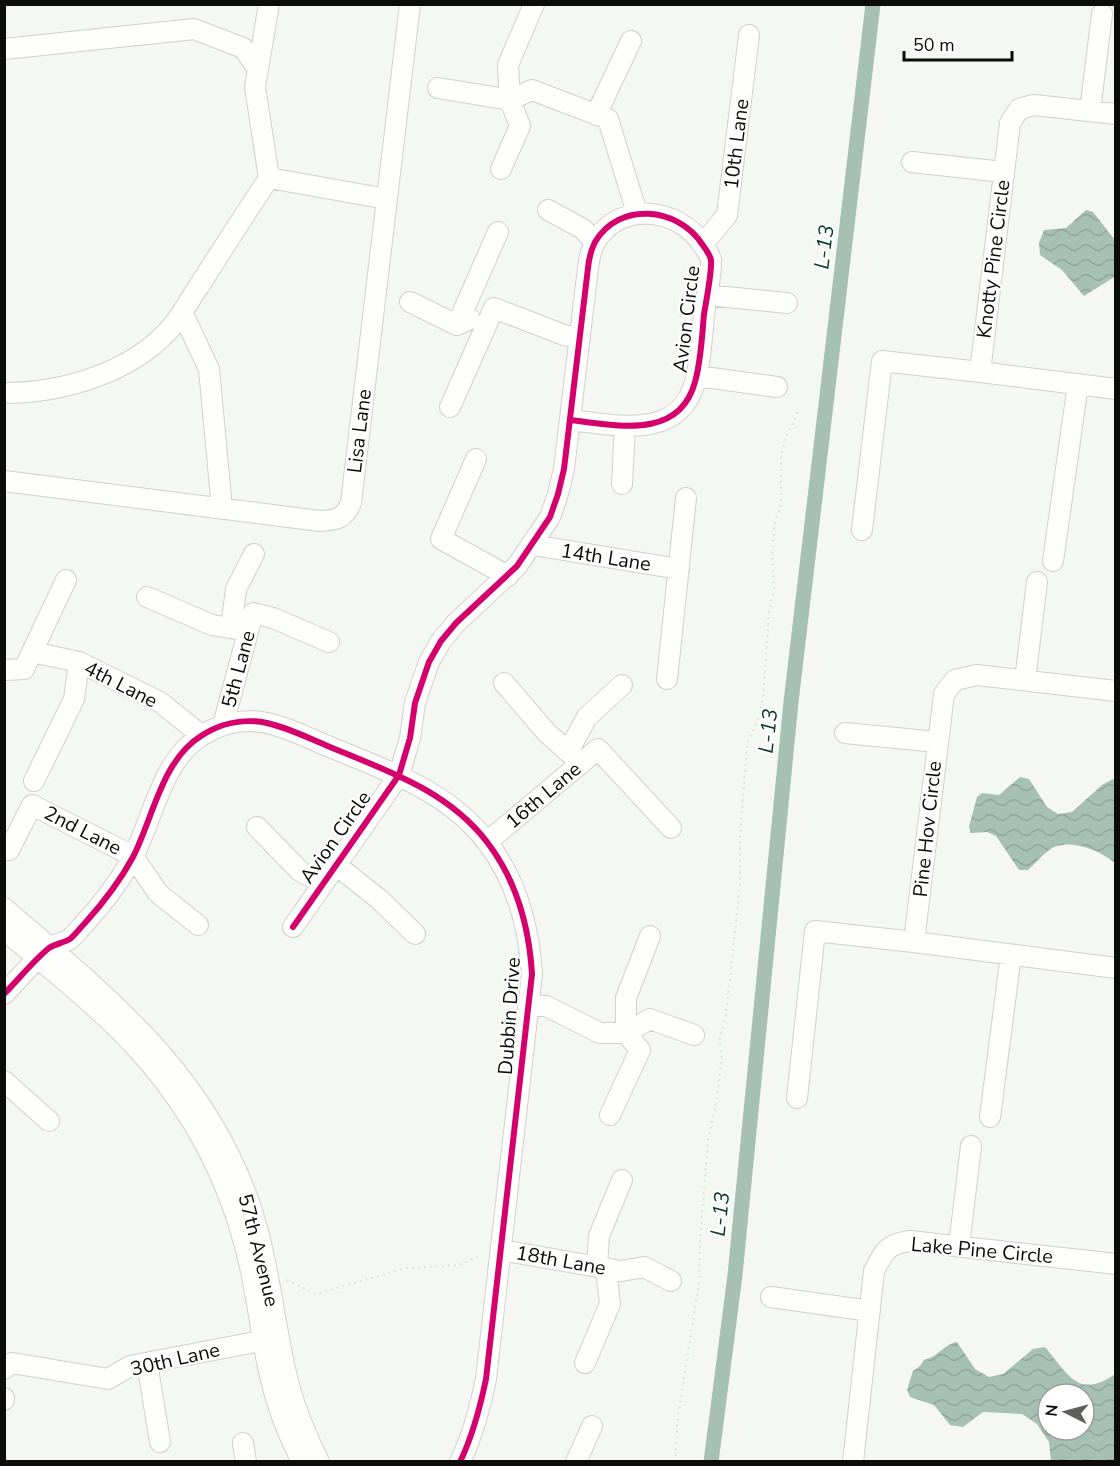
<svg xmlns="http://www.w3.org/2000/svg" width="1120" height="1466" viewBox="0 0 1120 1466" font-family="'Nunito Sans',sans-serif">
<defs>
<pattern id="water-waves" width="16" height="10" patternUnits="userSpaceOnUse" patternTransform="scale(1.5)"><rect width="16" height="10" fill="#a7c0b5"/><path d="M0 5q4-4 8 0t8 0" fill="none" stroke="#8fa49a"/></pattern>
</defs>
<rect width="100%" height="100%" fill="#f5f7f2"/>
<path fill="url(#water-waves)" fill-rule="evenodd" d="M1086,210L1093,212L1115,240L1116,276L1084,296L1062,270L1040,255L1039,243L1044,230L1066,228Z
M1020,777L1029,779L1047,807L1058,814L1072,812L1102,785L1113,779L1115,780V863C1102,852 1076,840 1057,846C1047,849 1036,863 1028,870H1019L996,836L987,832L971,833L969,827L977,797L982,793L999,795Z
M957,1342L975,1369L989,1377L1003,1374L1033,1349L1045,1347C1068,1374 1078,1400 1115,1374V1461H1051L1049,1442L1037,1424L1022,1414L983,1412L963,1427L950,1425L934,1405L910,1397L907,1390L913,1371L920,1366L924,1360C938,1357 944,1344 957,1342ZM1048,1394H1084V1430H1048Z"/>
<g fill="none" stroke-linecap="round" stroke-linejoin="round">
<path stroke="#a7c0b5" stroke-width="15" d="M711,1462L735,1275L791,702L873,4"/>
<defs>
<path id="minor" d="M4,49L194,29L243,48L258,69
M438,88L510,100L532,90L608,119L637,213
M1090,111L1102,14
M1116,114L1034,105L1019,109L1010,123L980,372L1116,389
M596,115L631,41
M912,162L1003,172
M501,169L520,126L510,100L508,65L534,4
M269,178L387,199
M548,210L583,229L595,242
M703,244L727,215L749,35
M707,295L787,303
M410,302L457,325L470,319
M182,312L209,369L222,509
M457,325L498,232
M697,376L777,387
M4,393C61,393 128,374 168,331C180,319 189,300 199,286C222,250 245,214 269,178L255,87L269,4
M450,407L494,308L564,335L580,339
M476,459L441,539L508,576
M4,481L320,521C337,520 344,519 351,503L410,4
M622,484L625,426
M862,530L882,361L980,372
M533,545L679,569
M1053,561L1078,384
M147,597L212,625L248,631
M231,628L236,589L254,554
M32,652L79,662L160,702L201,735
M4,670L24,669L66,580
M667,679L686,498
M1025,680L1037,582
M504,683L547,733L581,763
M1116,691L977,675L955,680L944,694L914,942L1116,968
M223,725L253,613L273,618L329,642
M845,733L937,742
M568,752L587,717L622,685
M34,781L74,699L79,662
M257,827L300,871L323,884
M487,842L598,749L671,828
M9,850L32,805L133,856L158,893L198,925
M336,865L379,899L415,934
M4,908C107,997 204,1071 250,1205C268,1258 273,1314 285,1369C290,1392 298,1416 308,1438C311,1446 316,1454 319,1462
M293,927L399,775L410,738L415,703L429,662L441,641L456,623L517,566L550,517L558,494L564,469L588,268C589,258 591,250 595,242C619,201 678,207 702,244C705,248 710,255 711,260C712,270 706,303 704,314C702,337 701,361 695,382C679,441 615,425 570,420
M4,930C52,970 109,1015 149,1062C193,1114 226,1176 244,1242C256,1284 260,1329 269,1372C276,1403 287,1433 302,1462
M4,994C19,979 33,961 49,948C55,944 63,943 70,939C75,935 80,928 85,923C104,902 120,881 133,857C153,818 162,760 201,736C219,724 241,719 262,722C285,726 308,738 330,747C388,771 448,791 487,842C517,881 529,926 532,974L486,1379C480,1408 473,1435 460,1462
M529,1005L546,1006L600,1033H626L650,1019L694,1035
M4,1081L49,1121
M797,1098L815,931L914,942
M610,1115L640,1050L626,1033V998L650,936
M990,1117L1011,955
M959,1246L971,1146
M501,1250L621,1271L644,1267L671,1281
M597,1266L599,1236L622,1180
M771,1297L870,1311
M147,1363L160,1442
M585,1363L610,1304L606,1268
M4,1369L12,1363L108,1379L130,1366L276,1338
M4,1398V1400
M243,1443L246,1462
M576,1462L592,1426
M853,1462L874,1271C884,1251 887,1244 910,1241L1116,1264"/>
</defs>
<use href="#minor" stroke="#d0d1cd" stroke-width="22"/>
<path stroke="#dbdcd9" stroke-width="2" stroke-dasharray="1.5 4.5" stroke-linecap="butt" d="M287,1280L316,1294L406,1268L459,1265L482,1255
M675,1462L678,1416L699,1283L700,1240L708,1140L716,1104L722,1057L719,1041L726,1015L740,886V838L747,744L759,717L763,698L769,612L774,590L772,554L775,522L781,504V459L785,438L793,424L798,410"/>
<use href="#minor" stroke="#fefefd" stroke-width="20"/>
<defs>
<path id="cycleway" d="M293,927L399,775L410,738L415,703L429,662L441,641L456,623L517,566L550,517L558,494L564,469L588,268C589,258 591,250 595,242C619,201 678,207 702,244C705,248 710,255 711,260C712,270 706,303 704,314C702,337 701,361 695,382C679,441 615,425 570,420
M4,994C19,979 33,961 49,948C55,944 63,943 70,939C75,935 80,928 85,923C104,902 120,881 133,857C153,818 162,760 201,736C219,724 241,719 262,722C285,726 308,738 330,747C388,771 448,791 487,842C517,881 529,926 532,974L486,1379C480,1408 473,1435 460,1462"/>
</defs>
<use href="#cycleway" stroke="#fff" stroke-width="10"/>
<use href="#cycleway" stroke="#d6006c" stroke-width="6"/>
</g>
<g text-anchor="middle" stroke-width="4.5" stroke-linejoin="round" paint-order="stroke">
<g font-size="20" fill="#0c0d09" stroke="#fff">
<text transform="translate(736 144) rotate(-83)" y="7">10th Lane</text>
<text transform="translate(993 259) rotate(-83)" y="7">Knotty Pine Circle</text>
<text transform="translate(686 319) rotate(-83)" y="7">Avion Circle</text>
<text transform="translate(359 431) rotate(-83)" y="7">Lisa Lane</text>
<text transform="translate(606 557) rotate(9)" y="7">14th Lane</text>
<text transform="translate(238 669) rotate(-75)" y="7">5th Lane</text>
<text transform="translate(121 684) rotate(27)" y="7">4th Lane</text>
<text transform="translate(543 795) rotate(-40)" y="7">16th Lane</text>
<text transform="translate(927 829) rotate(-84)" y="7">Pine Hov Circle</text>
<text transform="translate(83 830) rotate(27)" y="7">2nd Lane</text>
<text transform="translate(335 837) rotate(-55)" y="7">Avion Circle</text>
<text transform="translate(509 1016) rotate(-86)" y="7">Dubbin Drive</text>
<text transform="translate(259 1250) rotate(76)" y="7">57th Avenue</text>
<text transform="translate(982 1250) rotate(5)" y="7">Lake Pine Circle</text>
<text transform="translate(561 1260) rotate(10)" y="7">18th Lane</text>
<text transform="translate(175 1359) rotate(-13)" y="7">30th Lane</text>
</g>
<g font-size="21" font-style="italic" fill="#0b3c2e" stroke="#fff">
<text transform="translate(824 247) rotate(-83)" y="7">L-13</text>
<text transform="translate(768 731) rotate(-84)" y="7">L-13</text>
<text transform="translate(720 1214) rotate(-84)" y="7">L-13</text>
</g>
</g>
<rect width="1120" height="1466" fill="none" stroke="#0c0d09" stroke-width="12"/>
<g transform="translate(1066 1412) rotate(276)"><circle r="28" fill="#ffffff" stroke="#9e9e9d" stroke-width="1.5"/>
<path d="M0-4.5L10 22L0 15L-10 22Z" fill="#5e5f5b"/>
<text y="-9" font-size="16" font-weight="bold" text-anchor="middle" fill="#0c0d09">N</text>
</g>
<path d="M904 51v9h108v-9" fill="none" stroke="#0c0d09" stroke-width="3"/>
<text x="913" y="51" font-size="18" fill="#0c0d09" stroke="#ffffff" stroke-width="4.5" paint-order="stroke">50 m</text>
</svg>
